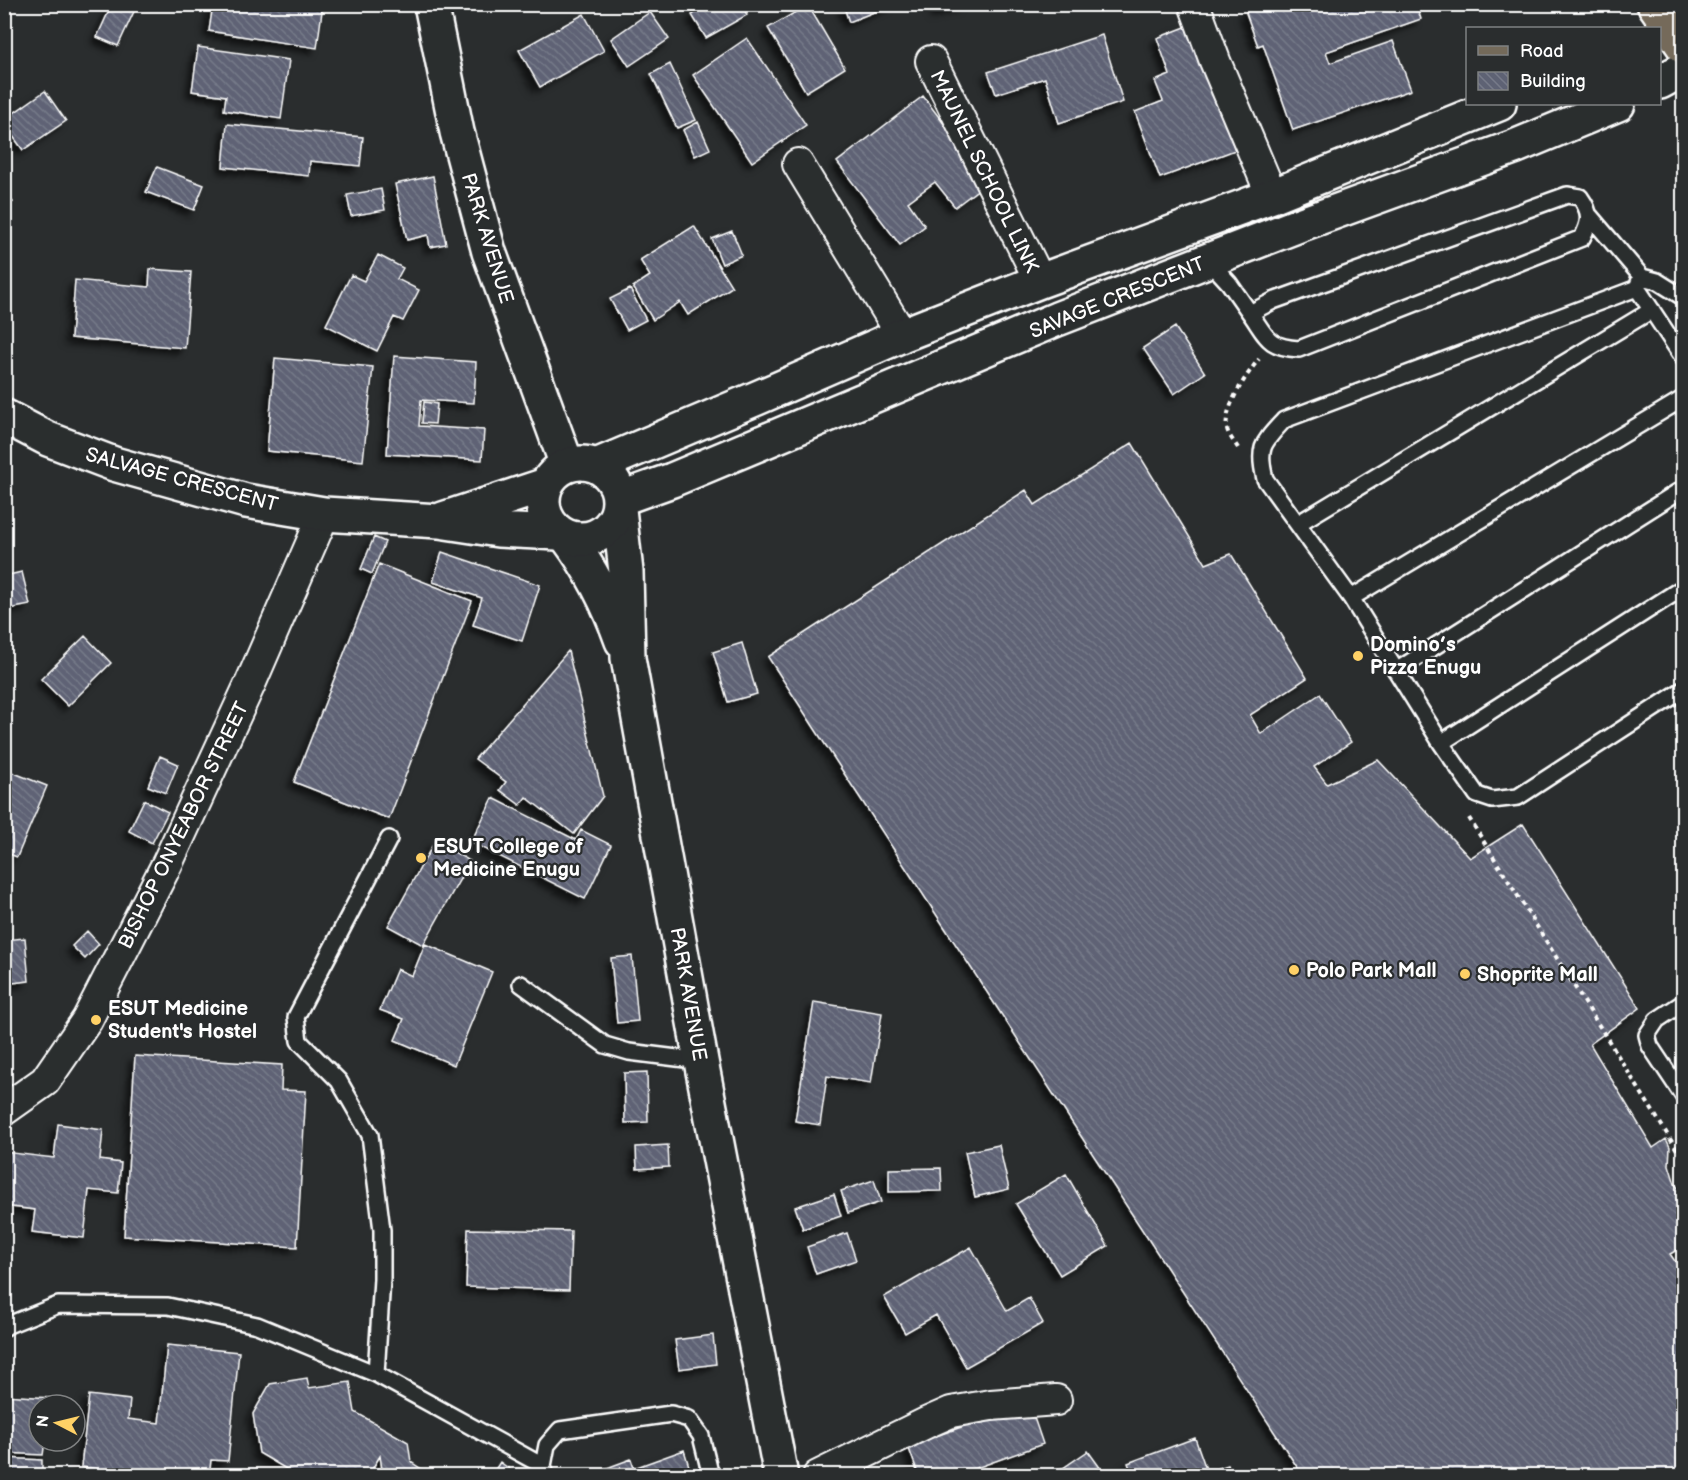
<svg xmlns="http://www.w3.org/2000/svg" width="1688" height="1480" viewBox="0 0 1688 1480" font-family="'Balsamiq Sans',sans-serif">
<defs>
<pattern id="building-back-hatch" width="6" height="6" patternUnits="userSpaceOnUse" patternTransform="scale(1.5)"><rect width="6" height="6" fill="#5e6274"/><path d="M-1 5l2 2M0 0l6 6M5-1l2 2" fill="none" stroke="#767a89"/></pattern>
<filter id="shadow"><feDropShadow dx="-5.5" dy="5.5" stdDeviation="3" flood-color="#0009"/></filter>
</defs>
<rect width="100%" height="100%" fill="#2a2d2e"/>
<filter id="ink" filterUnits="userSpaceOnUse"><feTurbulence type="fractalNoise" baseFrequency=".0167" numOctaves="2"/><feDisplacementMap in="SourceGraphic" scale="12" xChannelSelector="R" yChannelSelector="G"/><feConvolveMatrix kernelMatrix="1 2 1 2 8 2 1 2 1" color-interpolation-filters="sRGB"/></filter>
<g filter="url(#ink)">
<path fill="url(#building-back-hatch)" stroke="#fff" stroke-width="1.5" filter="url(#shadow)" d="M112,4L137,5L118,46L97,37Z
M213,4H323L317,48L209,31Z
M710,4H741L747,15L706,38L692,15Z
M843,4H894L849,22Z
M935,4H965L937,13Z
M1251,4H1416L1421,19L1326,52L1330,63L1393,41L1411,90L1293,130L1263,44L1258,46L1246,13Z
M808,5L845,68L806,92L768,28Z
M650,12L669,39L629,66L611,39Z
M584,14L604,51L540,87L519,50Z
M1188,26L1235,150L1160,178L1135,112L1163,101L1155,81L1170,75L1157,38Z
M1102,35L1123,102L1059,123L1045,78L996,94L988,72Z
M747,38L806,125L752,162L693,75Z
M198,47L289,60L281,119L224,110L226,96L192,91Z
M670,64L696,120L677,128L651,74Z
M45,91L66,121L23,150L4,124V120Z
M923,96L988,182L955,207L935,182L908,202L925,226L900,245L837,162Z
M698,122L710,149L695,156L683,130Z
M227,124L363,137L360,166L310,161L309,176L223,167Z
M157,167L204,185L194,210L146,192Z
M433,176L446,244L430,247L428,235L407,240L395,184Z
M381,189L385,210L351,216L347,195Z
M4,191L13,202L4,208Z
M694,226L732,287L688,315L680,302L653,320L633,287L650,276L640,260Z
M732,231L742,255L722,264L712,239Z
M378,255L403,268L397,279L419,290L403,321L394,317L377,351L326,325L351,275L364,281Z
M150,269L191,272L185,348L71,338L75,280L149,287Z
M630,289L646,320L627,330L610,299Z
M1175,327L1205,373L1174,394L1143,348Z
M394,356L476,362L474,403L421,400L419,426L484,430L482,460L387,454Z
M275,358L373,367L363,461L267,451Z
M424,402L437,404L435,424L422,423Z
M1132,443L1206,564L1231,554L1307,678L1250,715L1261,734L1320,694L1351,742L1314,767L1327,784L1378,760L1470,858L1523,824L1640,1008L1590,1044L1653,1148L1666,1139L1670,1147L1669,1165L1675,1184L1684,1196V1246L1670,1254L1684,1274V1476H1303L768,657L1026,490L1035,505Z
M374,537L385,542L372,574L361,569Z
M442,552L540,585L522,641L473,625L482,598L433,582Z
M379,564L472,601L389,819L294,782Z
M22,572L30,605L4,610V576Z
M85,636L111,663L68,706L41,679Z
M742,643L757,694L728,702L713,652Z
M568,651L603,796L574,834L526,797L520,805L500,790L506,782L475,759Z
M160,756L178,764L166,793L148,786Z
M4,769L47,786L17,857L4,852Z
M493,798L576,840L581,830L611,845L585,899L471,842Z
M144,800L168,812L152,843L129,831Z
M435,841L470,861L423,945L388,926Z
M87,931L99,944L85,959L72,946Z
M25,938L29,981L4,984V940Z
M425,944L492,972L454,1065L395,1040L404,1019L380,1010L397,969L412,976Z
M632,956L638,1021L617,1023L611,958Z
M814,1002L882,1013L871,1083L827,1076L820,1125L795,1121Z
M135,1056L282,1065L281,1090L306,1091L297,1247L124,1236Z
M647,1072L648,1122L625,1123L624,1073Z
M58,1124L103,1130L100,1160L121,1163L118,1193L89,1190L84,1238L32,1232L35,1210L4,1206V1152L54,1158Z
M668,1145L669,1167L637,1169L636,1147Z
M999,1145L1009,1189L975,1197L965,1152Z
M941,1168L942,1191L889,1192V1169Z
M1066,1174L1108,1246L1060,1275L1016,1204Z
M874,1180L881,1202L848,1213L841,1191Z
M834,1194L841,1216L803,1229L795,1207Z
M468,1229L571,1231L569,1290L466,1287Z
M847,1233L856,1260L816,1274L807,1247Z
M971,1247L1007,1311L1029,1298L1043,1323L966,1367L936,1315L905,1333L884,1297Z
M713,1335L716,1364L679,1369L675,1340Z
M167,1345L239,1352L228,1461L211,1460L209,1476H156L81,1467L89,1395L130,1400L128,1419L159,1423Z
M307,1378L309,1388L350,1382L355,1412L408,1442L411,1462L432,1476H383L380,1456L368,1476H298L259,1453L253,1414L270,1384Z
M4,1395L51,1398L50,1405H39V1441H45L43,1455L4,1453Z
M1029,1403L1043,1444L954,1476H919L908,1446Z
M1195,1438L1207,1472L1228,1465L1232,1476H1133L1128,1463Z
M684,1450L692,1476L588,1475L631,1459L634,1468Z
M1088,1451L1101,1469L1093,1476H1026L1063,1468Z
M4,1458L42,1460V1476H4Z
M500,1462L519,1476H491Z"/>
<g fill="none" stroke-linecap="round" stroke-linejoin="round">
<defs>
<path id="service" d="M1567,195L1580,197C1591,212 1591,221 1582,238L1299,349C1267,347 1267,337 1250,313L1273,301Z
M1590,216L1642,277L1657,281L1684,298
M1208,260L1229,283L1250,313
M1640,280L1637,288L1684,359
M1637,288L1284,420C1263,443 1257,447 1265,479L1351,598L1441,743L1477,795L1492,800L1518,797L1684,689
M1299,523L1652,310
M1351,598L1684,398
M1396,671L1684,488
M1441,743L1684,587
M521,984L605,1045L629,1052L701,1061
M1684,1002L1657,1020L1647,1035L1650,1046L1684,1097
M4,1328L8,1325L58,1305L168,1306L257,1325L376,1374L543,1466
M376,1374L382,1279V1230L370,1135L339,1081L299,1041L296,1017L389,839
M546,1475L543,1466L547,1445L560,1430L671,1414L689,1419L701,1436L711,1476"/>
<path id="minor" d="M1194,4L1215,61L1272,196
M931,61L1040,281
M798,164L902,335
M4,1110L45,1081L87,1020L167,864L251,682L324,514
M818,1476L926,1423L951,1412L991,1405L1056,1400"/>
<path id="tertiary" d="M431,4L457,132L489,252L567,465
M619,509L626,572L628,658L701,1061L781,1476
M567,537C591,569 609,604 622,641"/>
<path id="secondary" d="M1660,82L1684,69
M4,416L48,439L114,464L246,501L324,514L439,521L498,530L558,533
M543 501a38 38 0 1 1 76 0a38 38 0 1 1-76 0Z
M596,466L757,398L902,335L1040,281L1272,196L1499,104
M619,499L672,480L1057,319L1299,225L1514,147L1618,104
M443,519L546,485"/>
<path id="primary" d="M1654,4L1684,47"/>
</defs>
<use href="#service" stroke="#fff" stroke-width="20"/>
<use href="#minor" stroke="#fff" stroke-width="34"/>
<use href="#tertiary" stroke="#fff" stroke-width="38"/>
<use href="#secondary" stroke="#fff" stroke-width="38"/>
<use href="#primary" stroke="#fff" stroke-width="38"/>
<path stroke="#fff" stroke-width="4" stroke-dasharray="4.5 4.5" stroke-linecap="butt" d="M1238,448C1235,443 1230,437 1228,432C1220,412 1247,374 1259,359
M1469,818L1684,1161"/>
<use href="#service" stroke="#2a2d2e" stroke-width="15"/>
<use href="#minor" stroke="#2a2d2e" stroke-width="30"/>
<use href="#tertiary" stroke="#2a2d2e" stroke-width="33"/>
<use href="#secondary" stroke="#2a2d2e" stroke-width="33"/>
<use href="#primary" stroke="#746a5a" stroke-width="33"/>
</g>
</g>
<g fill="#ffd166" stroke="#2a2d2e" stroke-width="2">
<circle cx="1358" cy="656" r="6"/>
<circle cx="421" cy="858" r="6"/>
<circle cx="1294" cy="970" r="6"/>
<circle cx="1465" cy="974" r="6"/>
<circle cx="96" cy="1020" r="6"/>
</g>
<g text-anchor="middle" stroke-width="4.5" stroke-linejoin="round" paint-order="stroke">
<g font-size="20" fill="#fff" stroke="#2a2d2e">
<text transform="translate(985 171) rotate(64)" y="7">MAUNEL SCHOOL LINK</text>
<text transform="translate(488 238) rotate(73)" y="7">PARK AVENUE</text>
<text transform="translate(1117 297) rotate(-22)" y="7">SAVAGE CRESCENT</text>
<text transform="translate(182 479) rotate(15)" y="7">SALVAGE CRESCENT</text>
<text transform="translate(183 825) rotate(-64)" y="7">BISHOP ONYEABOR STREET</text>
<text transform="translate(689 994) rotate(80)" y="7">PARK AVENUE</text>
</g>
<g font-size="20" font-weight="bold" fill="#fff" stroke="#2a2d2e" text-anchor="start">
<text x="1370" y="651">Domino’s<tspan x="1370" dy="23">Pizza Enugu</tspan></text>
<text x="433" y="853">ESUT College of<tspan x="433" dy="23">Medicine Enugu</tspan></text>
<text x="1306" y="977">Polo Park Mall</text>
<text x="1477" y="981">Shoprite Mall</text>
<text x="108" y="1015">ESUT Medicine<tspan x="108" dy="23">Student's Hostel</tspan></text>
</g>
</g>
<rect width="1688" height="1480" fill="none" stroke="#2a2d2e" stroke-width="24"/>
<rect x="12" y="12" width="1664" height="1456" fill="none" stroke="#fff" stroke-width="2" filter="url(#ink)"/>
<rect x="1466" y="27" width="195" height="78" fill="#2a2d2e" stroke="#7f8182" stroke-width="1.5"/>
<rect x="1478" y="46" width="30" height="9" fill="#746a5a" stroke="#7f8182" stroke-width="1.5"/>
<text x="1520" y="57" font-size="18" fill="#ffffff">Road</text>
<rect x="1478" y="72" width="30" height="18" fill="url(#building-back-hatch)" stroke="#7f8182" stroke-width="1.5"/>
<text x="1520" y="87" font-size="18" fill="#ffffff">Building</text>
<g transform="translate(57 1423) rotate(277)"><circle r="28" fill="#2a2d2e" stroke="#7f8182" stroke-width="1.5"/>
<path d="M0-4.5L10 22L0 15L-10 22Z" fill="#ffd166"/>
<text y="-9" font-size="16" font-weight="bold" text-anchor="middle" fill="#ffffff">N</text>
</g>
</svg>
